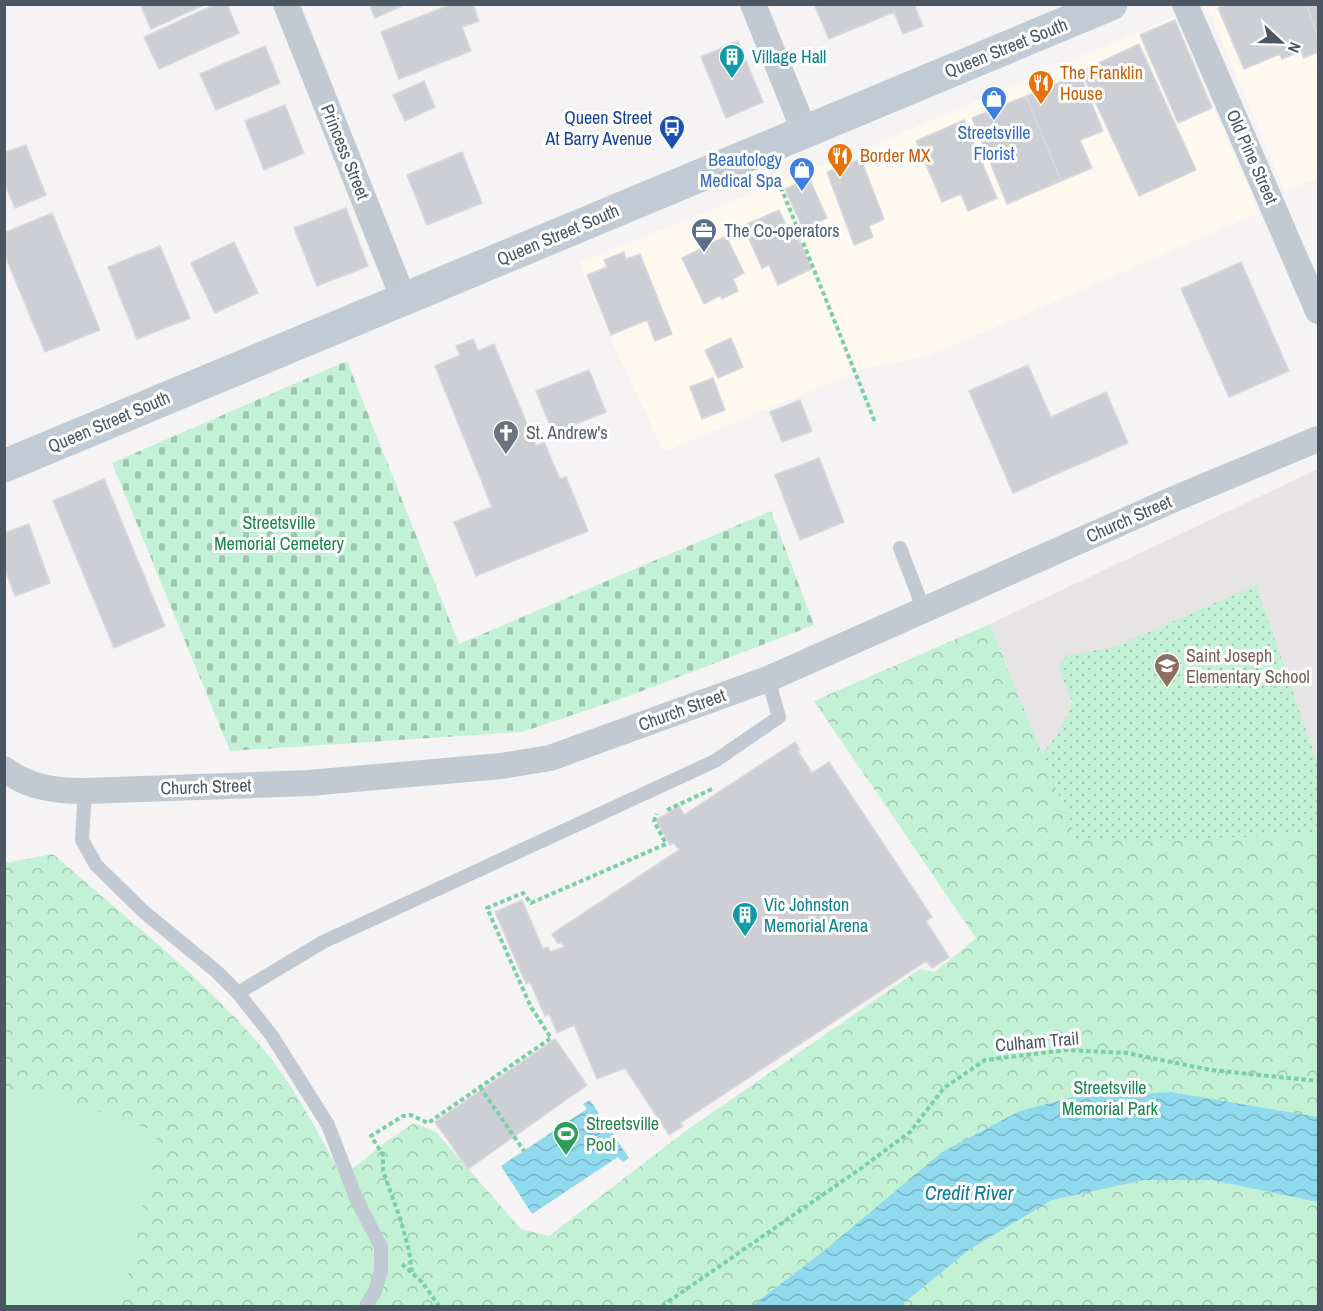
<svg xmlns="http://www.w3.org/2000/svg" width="1323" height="1311" viewBox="0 0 1323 1311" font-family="'Archivo Narrow',sans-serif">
<defs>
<pattern id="grass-dots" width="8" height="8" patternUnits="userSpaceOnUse" patternTransform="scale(1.5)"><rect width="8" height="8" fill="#c3f1d5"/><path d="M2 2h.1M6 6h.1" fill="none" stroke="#a0c6b0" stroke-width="1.8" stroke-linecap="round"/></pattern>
<pattern id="cemetery-stones" width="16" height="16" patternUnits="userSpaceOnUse" patternTransform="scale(1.5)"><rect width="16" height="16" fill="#c3f1d5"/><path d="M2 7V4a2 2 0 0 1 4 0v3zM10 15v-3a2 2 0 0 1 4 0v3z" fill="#a0c6b0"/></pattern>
<pattern id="park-crowns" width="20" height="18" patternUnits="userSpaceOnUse" patternTransform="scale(1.5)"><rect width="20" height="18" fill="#c3f1d5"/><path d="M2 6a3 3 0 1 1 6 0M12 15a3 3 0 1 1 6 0" fill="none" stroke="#a0c6b0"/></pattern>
<pattern id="water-waves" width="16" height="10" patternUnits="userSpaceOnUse" patternTransform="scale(1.5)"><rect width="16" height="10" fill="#90daee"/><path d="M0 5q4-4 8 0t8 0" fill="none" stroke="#78b4c4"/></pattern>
</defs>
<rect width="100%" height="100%" fill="#f5f3f3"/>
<path fill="#fdf9ef" d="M1216,4L1318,5V178L1285,191L1208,8Z
M1174,17L1259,213L929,356L863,369L664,452L611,340L579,263L882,141Z"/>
<path fill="#e6e4e5" d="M1318,469V835L1077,842L990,624Z"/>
<path fill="url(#grass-dots)" d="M1256,585L1318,765V835L1077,842L1042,754L1057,735L1073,703L1058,667L1067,655L1115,647Z"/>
<path fill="url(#cemetery-stones)" d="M347,361L459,644L771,511L814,625L629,696L522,732L230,751L112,463Z"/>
<path fill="url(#park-crowns)" d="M990,624L1077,841L1318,835V1306H5V863L53,854C127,919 207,980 269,1056C298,1093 320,1136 342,1177L387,1141L414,1123L436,1132L521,1229L549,1236L687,1130L920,969L935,972L976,938L814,701Z"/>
<path fill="#c3f1d5" d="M51,1095L158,1132L122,1306H5V1096Z"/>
<path fill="url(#water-waves)" d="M1171,1092L1318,1117V1202L1212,1180H1144L1052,1200L970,1249L900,1306H752L825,1250L942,1152L1020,1111L1069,1098Z
M590,1100L629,1158L623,1162L618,1157L532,1214L501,1166L587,1109L583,1104Z"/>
<path fill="#cdcfd5" stroke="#d7d9de" stroke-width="1.5" d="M140,4H206L151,29Z
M216,4H227L239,33L159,69L144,37Z
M369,4H406L375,18Z
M452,4H473L479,21L462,27L471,51L399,79L381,32Z
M814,4H914L923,26L903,34L894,12L829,39Z
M1226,4H1306L1318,36V52L1304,58L1301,51L1282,59L1280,54L1244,69L1218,8Z
M1306,4H1318V36Z
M1175,20L1212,108L1178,123L1140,35Z
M738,41L763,102L726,118L701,57Z
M1139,44L1196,170L1139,196L1081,71Z
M265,46L280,83L216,110L200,74Z
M1080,74L1103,131L1080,140L1092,168L1061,181L1026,96Z
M424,81L435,107L405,121L393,95Z
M1026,96L1061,181L1007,204L972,118Z
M285,105L304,153L264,170L245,121Z
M964,120L997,198L968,211L961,194L942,202L916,141Z
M26,145L46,195L15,208L4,182V153Z
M462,152L482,203L427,225L407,175Z
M861,159L884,219L869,226L873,237L854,245L827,172Z
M809,178L827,218L803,229L785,189Z
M346,208L368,266L317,286L294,228Z
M779,210L788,229L793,227L812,269L778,285L769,265L762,268L743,226Z
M52,213L100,330L45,352L4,253V233Z
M726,236L744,273L733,279L738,291L722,299L721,295L704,304L682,258Z
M234,242L258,293L215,313L191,263Z
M160,246L190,318L137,339L108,267Z
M624,252L626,259L640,254L672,334L655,341L647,320L611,335L587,275L607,267L604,260Z
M1241,262L1289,371L1229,397L1181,289Z
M731,338L743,367L718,378L705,350Z
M473,339L478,351L494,344L536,446L544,442L560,479L566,477L588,531L476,576L454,522L492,507L435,366L460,355L456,346Z
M1028,365L1051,417L1106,392L1128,443L1013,493L969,391Z
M589,370L606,412L553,433L536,391Z
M713,378L725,410L702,419L690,387Z
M800,400L812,431L782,442L770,412Z
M819,458L844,522L800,540L775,475Z
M104,479L165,626L114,648L53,501Z
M29,524L50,583L15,596L4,566V533Z
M795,742L800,750L798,751L812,773L829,762L932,917L926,921L949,957L932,968L926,961L680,1123L683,1126L669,1135L625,1068L597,1079L574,1025L557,1033L549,1014L545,1016L530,982L526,984L495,912L522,900L543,949L548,947L550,952L564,947L561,942L558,944L552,934L679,850L674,843L670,845L656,820L679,806L684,815Z
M555,1039L587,1085L468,1169L435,1122Z"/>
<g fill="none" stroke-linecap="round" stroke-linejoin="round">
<path stroke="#7ad0a6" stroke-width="4" stroke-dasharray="4.5 3" stroke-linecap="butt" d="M778,180L875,422
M667,810L712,789
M480,1087L524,1151
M402,1264L422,1282L439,1306
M412,1272L409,1251L401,1221L383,1171V1155L371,1136L403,1116L411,1115L428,1123L551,1038L531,1007L487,908L523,893L531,903L666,844L654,821L657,814
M662,1306L860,1169L910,1132L944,1088L985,1060L1066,1050L1127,1053L1211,1070L1318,1081"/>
<path stroke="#c1cad2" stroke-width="14" d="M900,548L924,610
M85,791L82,840L96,865L144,912L216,971L238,993L272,1036L328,1125L356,1198L381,1247V1271L375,1291L366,1306
M238,993L323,942L715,761L779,717L768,679"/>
<path stroke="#c1cad2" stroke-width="26" d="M286,4L404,300
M753,4L804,130
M1185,4L1318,311
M4,769C28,788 57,791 85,791L309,783L501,766L550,758L768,679L1174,499L1318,439"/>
<path stroke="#c1cbd6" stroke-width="33" d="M4,466C373,311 742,157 1111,4"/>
</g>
<defs>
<symbol id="building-pin" viewBox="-11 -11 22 30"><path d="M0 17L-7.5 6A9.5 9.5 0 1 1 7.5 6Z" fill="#0f9aa8" stroke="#fff"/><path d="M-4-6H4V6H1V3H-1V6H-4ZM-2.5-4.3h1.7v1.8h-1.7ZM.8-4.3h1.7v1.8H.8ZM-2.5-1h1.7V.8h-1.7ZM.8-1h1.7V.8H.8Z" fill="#fff"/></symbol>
<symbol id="restaurant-pin" viewBox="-11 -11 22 30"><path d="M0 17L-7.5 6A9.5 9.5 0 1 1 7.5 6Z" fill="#e8710a" stroke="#fff"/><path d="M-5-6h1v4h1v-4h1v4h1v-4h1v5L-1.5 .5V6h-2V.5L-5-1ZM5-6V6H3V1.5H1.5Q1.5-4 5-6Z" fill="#fff"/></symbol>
<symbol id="shop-pin" viewBox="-11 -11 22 30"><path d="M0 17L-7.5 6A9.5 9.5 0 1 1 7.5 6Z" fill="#3f7fe0" stroke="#fff"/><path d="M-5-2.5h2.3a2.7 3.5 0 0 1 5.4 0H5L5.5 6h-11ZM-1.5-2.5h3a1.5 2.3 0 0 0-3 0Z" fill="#fff"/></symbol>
<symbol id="bus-pin" viewBox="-11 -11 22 30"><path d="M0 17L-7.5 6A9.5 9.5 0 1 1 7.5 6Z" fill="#1a4fb4" stroke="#fff"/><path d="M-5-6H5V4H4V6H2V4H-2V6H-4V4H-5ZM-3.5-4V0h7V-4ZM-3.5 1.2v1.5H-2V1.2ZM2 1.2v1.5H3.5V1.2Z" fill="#fff"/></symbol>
<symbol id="office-pin" viewBox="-11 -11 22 30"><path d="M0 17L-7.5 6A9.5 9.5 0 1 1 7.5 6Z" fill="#5c6f8a" stroke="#fff"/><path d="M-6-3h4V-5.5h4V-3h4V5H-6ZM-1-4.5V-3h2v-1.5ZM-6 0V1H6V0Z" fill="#fff"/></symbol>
<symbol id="church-pin" viewBox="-11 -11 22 30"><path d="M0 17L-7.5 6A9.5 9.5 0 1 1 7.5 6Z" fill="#6b7280" stroke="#fff"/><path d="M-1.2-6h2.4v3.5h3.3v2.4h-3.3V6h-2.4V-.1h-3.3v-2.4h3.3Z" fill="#fff"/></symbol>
<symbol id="school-pin" viewBox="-11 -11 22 30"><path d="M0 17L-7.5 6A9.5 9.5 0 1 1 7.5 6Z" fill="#8d6e63" stroke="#fff"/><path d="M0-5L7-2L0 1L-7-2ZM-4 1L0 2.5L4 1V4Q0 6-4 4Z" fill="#fff"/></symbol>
<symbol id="stadium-pin" viewBox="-11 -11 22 30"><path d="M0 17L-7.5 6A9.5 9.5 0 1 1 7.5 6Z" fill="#2e9e5b" stroke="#fff"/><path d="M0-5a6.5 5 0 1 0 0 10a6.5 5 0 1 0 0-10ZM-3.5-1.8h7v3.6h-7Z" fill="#fff"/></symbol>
</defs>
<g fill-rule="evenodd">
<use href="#building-pin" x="717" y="42" width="30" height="40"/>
<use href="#restaurant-pin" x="1026" y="68" width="30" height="40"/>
<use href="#shop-pin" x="979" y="84" width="30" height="40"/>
<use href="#bus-pin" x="657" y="113" width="30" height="40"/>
<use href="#restaurant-pin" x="825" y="141" width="30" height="40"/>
<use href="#shop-pin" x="787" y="155" width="30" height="40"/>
<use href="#office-pin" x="689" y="216" width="30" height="40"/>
<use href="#church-pin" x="491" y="418" width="30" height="40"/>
<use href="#school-pin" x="1152" y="651" width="30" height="40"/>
<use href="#building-pin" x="730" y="900" width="30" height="40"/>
<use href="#stadium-pin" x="551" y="1119" width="30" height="40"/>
</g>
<g text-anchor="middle" stroke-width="6" stroke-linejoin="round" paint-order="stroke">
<g font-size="18" fill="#4a5661" stroke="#fff">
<text transform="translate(1006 48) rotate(-22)" y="6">Queen Street South</text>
<text transform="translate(345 152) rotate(68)" y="6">Princess Street</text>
<text transform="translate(1252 157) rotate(66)" y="6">Old Pine Street</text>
<text transform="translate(558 235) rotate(-23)" y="6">Queen Street South</text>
<text transform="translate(109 422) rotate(-23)" y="6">Queen Street South</text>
<text transform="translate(1129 519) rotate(-24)" y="6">Church Street</text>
<text transform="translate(682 710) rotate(-20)" y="6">Church Street</text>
<text transform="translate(206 787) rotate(-2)" y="6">Church Street</text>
<text transform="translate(1037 1042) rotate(-5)" y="6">Culham Trail</text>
</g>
<g font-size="18" fill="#0d838f" stroke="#fff" text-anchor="start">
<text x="752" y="63">Village Hall</text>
<text x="764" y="911">Vic Johnston<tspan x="764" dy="21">Memorial Arena</tspan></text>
</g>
<g font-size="18" fill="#c56008" stroke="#fff" text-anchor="start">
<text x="1060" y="79">The Franklin<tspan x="1060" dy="21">House</tspan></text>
<text x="860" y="162">Border MX</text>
</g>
<g font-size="18" fill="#164399" stroke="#fff" text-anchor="end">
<text x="652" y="124">Queen Street<tspan x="652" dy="21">At Barry Avenue</tspan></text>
</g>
<g font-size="18" fill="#366cbe" stroke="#fff">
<text x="994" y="139">Streetsville<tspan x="994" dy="21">Florist</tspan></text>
<text x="782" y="166" text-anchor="end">Beautology<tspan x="782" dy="21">Medical Spa</tspan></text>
</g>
<g font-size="18" fill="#4e5e75" stroke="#fff" text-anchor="start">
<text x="724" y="237">The Co-operators</text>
</g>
<g font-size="18" fill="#5b616d" stroke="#fff" text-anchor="start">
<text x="526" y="439">St. Andrew's</text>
</g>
<g font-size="18" fill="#17864f" stroke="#fff">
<text x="279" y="529">Streetsville<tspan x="279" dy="21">Memorial Cemetery</tspan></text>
<text x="1110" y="1094">Streetsville<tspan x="1110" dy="21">Memorial Park</tspan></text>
</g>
<g font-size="18" fill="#785e54" stroke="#fff" text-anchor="start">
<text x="1186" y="662">Saint Joseph<tspan x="1186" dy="21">Elementary School</tspan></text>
</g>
<g font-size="18" fill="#27864d" stroke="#fff" text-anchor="start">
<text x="586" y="1130">Streetsville<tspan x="586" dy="21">Pool</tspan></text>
</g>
<g font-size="20" font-style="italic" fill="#0c7c9b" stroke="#fff">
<text x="969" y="1200">Credit River</text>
</g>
</g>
<rect width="1323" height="1311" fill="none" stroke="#4a5661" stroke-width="12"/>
<g transform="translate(1281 42) rotate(112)" stroke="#ffffff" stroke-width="4.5" paint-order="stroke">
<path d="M0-4.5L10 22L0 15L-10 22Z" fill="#4a5661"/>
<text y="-9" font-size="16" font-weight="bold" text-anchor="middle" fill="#4a5661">N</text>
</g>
</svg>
